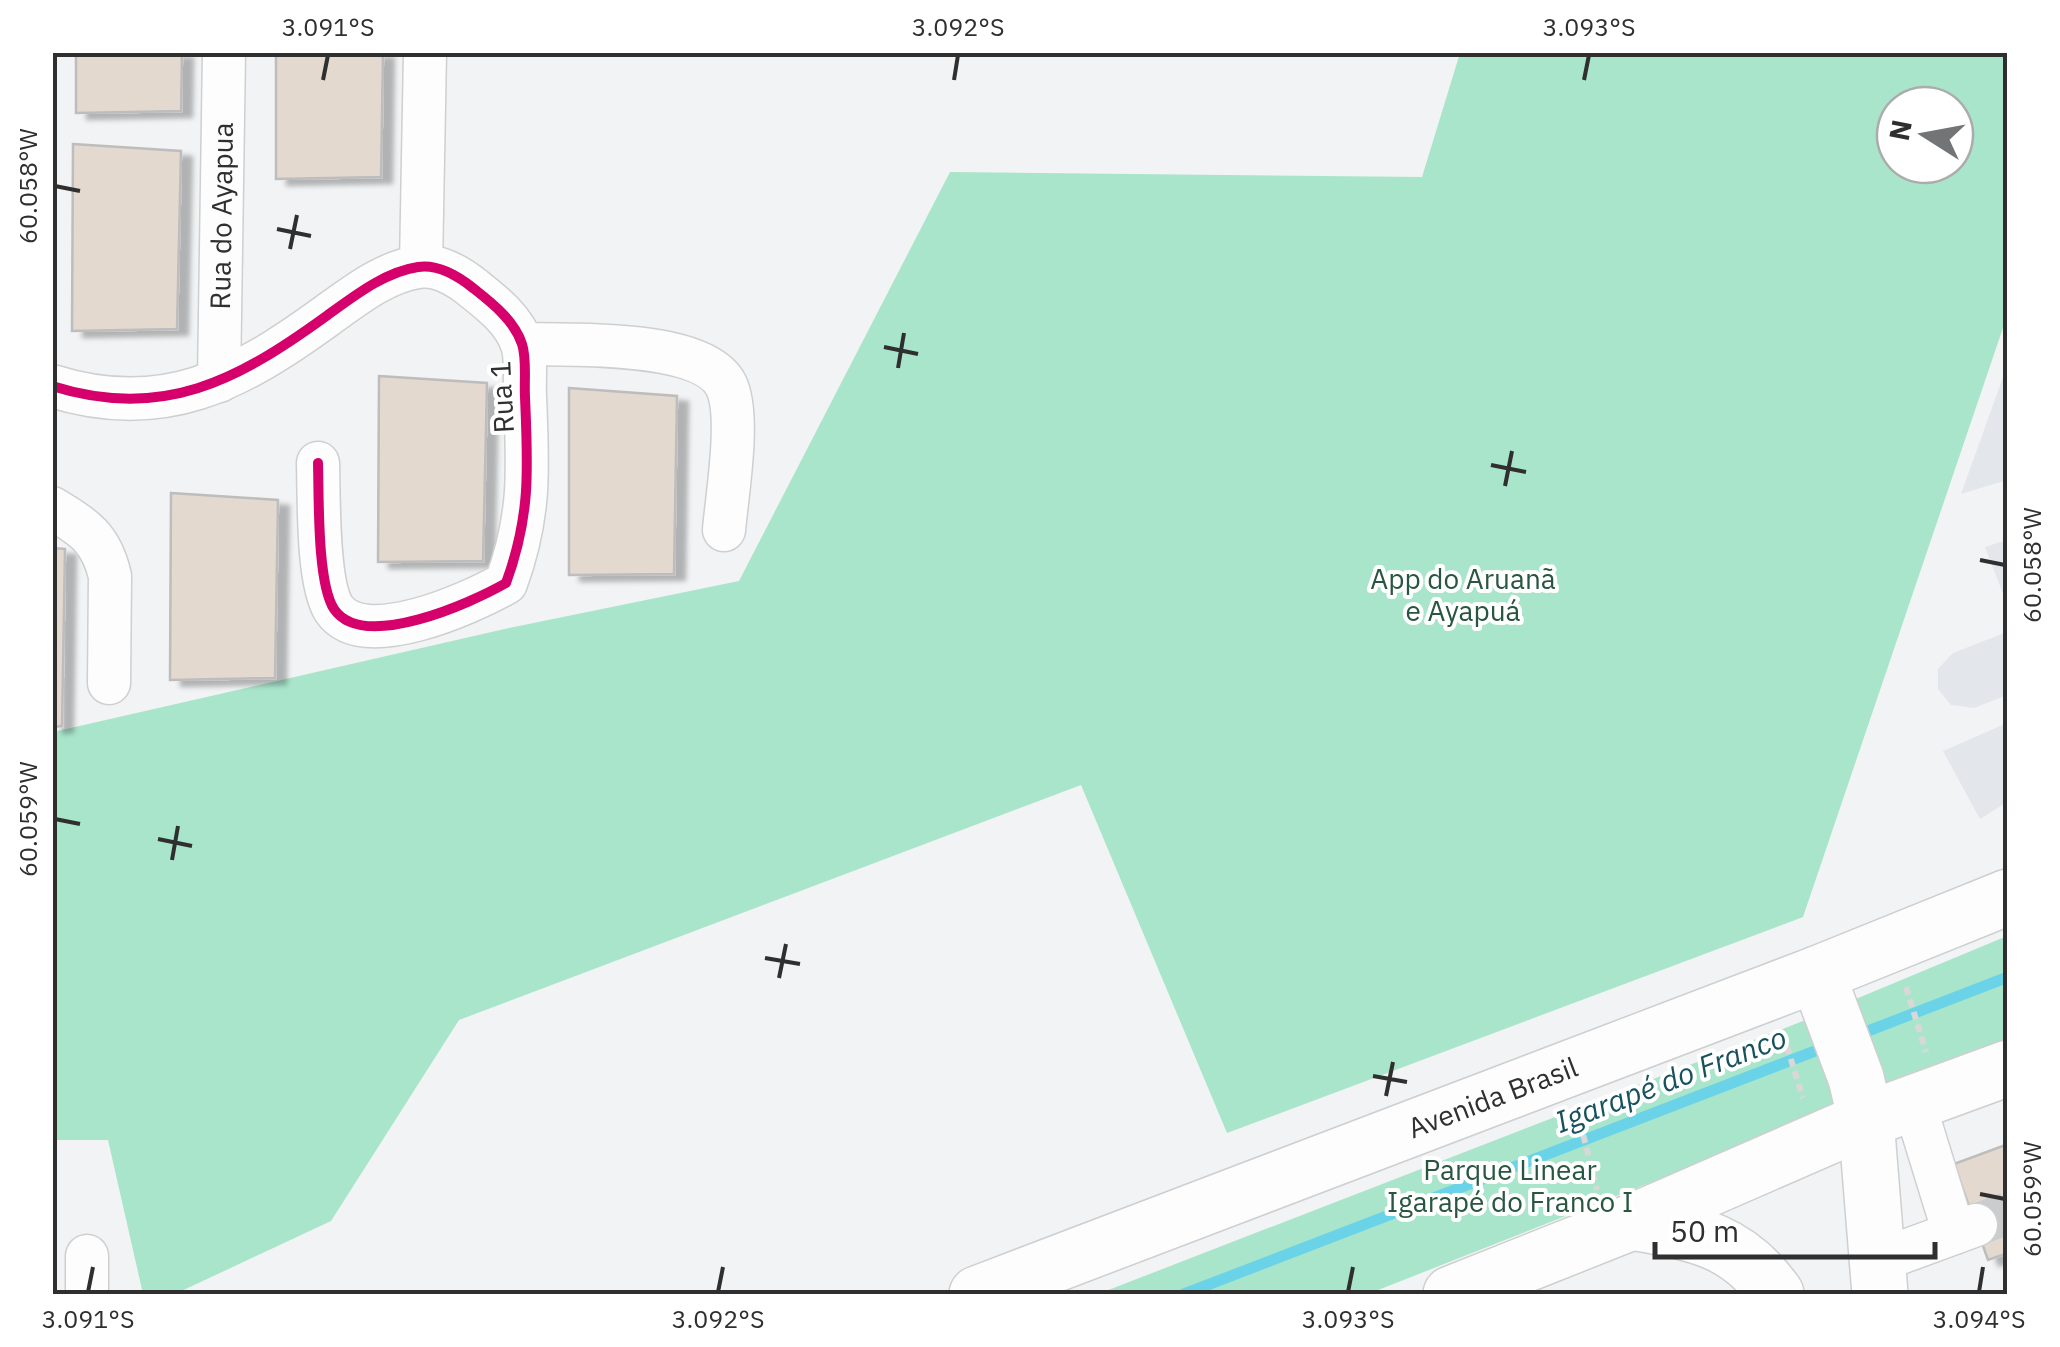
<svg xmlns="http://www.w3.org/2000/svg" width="2060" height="1347" viewBox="0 0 2060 1347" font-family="'IBM Plex Sans',sans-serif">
<defs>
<filter id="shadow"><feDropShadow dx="11" dy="6" stdDeviation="2.5" flood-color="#0004"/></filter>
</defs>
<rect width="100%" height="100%" fill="#f2f3f4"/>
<path fill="#e3e6eb" d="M2007,366V480L1961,494Z
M2007,540H2008L2007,604L1985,547Z
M2007,632V695L1974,708L1951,705L1938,689V669L1953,653Z
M2007,723V802L1980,819L1943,751Z"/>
<path fill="#a9e5cb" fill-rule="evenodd" d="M1460,53H2007V316L1803,917L1227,1133L1081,785L459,1020L331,1221L175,1294H143L108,1140H53V732L509,628L739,581L950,172L1422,177ZM1895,105H1955V165H1895Z
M2007,936V1042L1368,1294H1098L1803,1021Z"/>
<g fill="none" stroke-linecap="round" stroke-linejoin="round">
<path stroke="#6bd3e7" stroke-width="11" d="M1855,1036L2008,977
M1184,1294L1828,1046"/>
</g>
<path fill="#e4d9ce" stroke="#bdbdbd" stroke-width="2.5" filter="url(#shadow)" d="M76,52H182L181,111L76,113Z
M276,52H383L381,177L276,179Z
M73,144L181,151L177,329L72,331Z
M379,376L487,383L483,561L378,562Z
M569,388L677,396L674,574L569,575Z
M171,493L278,500L275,678L170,680Z
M52,548L65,549L62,726L52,727Z
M2008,1144V1253L1988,1260L1954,1164Z"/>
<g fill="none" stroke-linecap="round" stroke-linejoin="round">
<path stroke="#cbcccd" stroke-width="42" stroke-dasharray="42 21" stroke-linecap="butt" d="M1976,1225L2008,1213"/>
<defs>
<g id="minor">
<path d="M421,266L425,52"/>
<path d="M522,344C568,345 703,339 726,385C741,415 727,495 724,530"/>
<path id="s1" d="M219,381L224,52"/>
<path d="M52,386C163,421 238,380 325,317C353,297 384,272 418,267C438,264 458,276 473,288C492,303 514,320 522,344C527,359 524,381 525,397C528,468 531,515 506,583C471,603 363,652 334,609C317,583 319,497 318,463"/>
<path d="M52,508C85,528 101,538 110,576L109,683"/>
<path d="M1914,1103L1954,1233"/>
<path d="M87,1256V1294"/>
<path d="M1878,1261L1976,1225"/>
</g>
<g id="highway">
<path d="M1817,974L1856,1078L1866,1120L1880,1294"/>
<path d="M1632,1222C1695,1233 1737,1239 1776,1294"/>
<path id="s2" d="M977,1294L1817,974L2008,897"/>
<path d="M1451,1294L1632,1222L1866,1120L2008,1068"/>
</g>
</defs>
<use href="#minor" stroke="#cecfd0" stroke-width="45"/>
<use href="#highway" stroke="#cecfd0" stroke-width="58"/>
<path stroke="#d8d8d9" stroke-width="6" stroke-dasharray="8 5" stroke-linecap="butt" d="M1906,987L1926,1052
M1783,1034L1803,1098
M1577,1110L1597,1190"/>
<use href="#minor" stroke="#fdfdfd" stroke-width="42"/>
<use href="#highway" stroke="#fdfdfd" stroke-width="55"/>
<defs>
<path id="cycleway" d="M52,386C163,421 238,380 325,317C353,297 384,272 418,267C438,264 458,276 473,288C492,303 514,320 522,344C527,359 524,381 525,397C528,468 531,515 506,583C471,603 363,652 334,609C317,583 319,497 318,463"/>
</defs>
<use href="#cycleway" stroke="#fff" stroke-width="16"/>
<use href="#cycleway" stroke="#d6006c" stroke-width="10"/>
</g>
<path fill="none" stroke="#2f2f30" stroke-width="4" d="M323,80L328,55M954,80L958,55M1584,80L1589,55M55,186L80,191M277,229L311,236M290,249L297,215M884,347L918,354M898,368L904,333M1491,465L1526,472M1505,486L1512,451M1980,560L2005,565M55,819L80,824M158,839L192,846M172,860L178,826M765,958L800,964M779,978L786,944M1373,1076L1407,1082M1386,1096L1393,1062M1980,1194L2005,1199M88,1292L93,1267M718,1292L723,1267M1348,1292L1353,1267M1979,1292L1983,1267"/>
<g text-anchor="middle" stroke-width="8" stroke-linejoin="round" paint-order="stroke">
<g font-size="28" fill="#2f2f30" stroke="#fff">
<text dy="10" stroke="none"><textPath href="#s1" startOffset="165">Rua do Ayapua</textPath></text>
<text transform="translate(502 397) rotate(-93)" y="10">Rua 1</text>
<text dy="10" stroke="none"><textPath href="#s2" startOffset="552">Avenida Brasil</textPath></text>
</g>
<g font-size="28" fill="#295641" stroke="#fff">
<text x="1463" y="589">App do Aruanã<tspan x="1463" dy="32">e Ayapuá</tspan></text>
<text x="1510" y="1180">Parque Linear<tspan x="1510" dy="32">Igarapé do Franco I</tspan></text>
</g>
<g font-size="30" font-style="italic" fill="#17515d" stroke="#fff">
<text transform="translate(1671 1080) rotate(-21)" y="10">Igarapé do Franco</text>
</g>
</g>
<rect width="2060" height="1347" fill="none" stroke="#ffffff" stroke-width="110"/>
<g transform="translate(1925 135) rotate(281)"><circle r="48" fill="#ffffff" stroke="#acacac" stroke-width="2.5"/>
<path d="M0-8L18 38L0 25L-18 38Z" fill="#737475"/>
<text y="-15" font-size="28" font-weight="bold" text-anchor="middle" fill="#2f2f30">N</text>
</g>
<path d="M1655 1242v15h280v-15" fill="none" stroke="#2f2f30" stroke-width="5"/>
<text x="1670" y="1242" font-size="30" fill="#2f2f30" stroke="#ffffff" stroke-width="8" paint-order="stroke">50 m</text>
<rect x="55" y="55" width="1950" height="1237" fill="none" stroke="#2f2f30" stroke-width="4"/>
<g font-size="25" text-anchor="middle" fill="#2f2f30">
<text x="328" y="36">3.091°S</text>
<text x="958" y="36">3.092°S</text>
<text x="1589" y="36">3.093°S</text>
<text transform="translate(28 186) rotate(-90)" y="9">60.058°W</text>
<text transform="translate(2032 565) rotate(-90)" y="9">60.058°W</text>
<text transform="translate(28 819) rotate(-90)" y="9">60.059°W</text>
<text transform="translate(2032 1199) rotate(-90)" y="9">60.059°W</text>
<text x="88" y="1328">3.091°S</text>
<text x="718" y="1328">3.092°S</text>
<text x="1348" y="1328">3.093°S</text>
<text x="1979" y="1328">3.094°S</text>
</g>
</svg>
